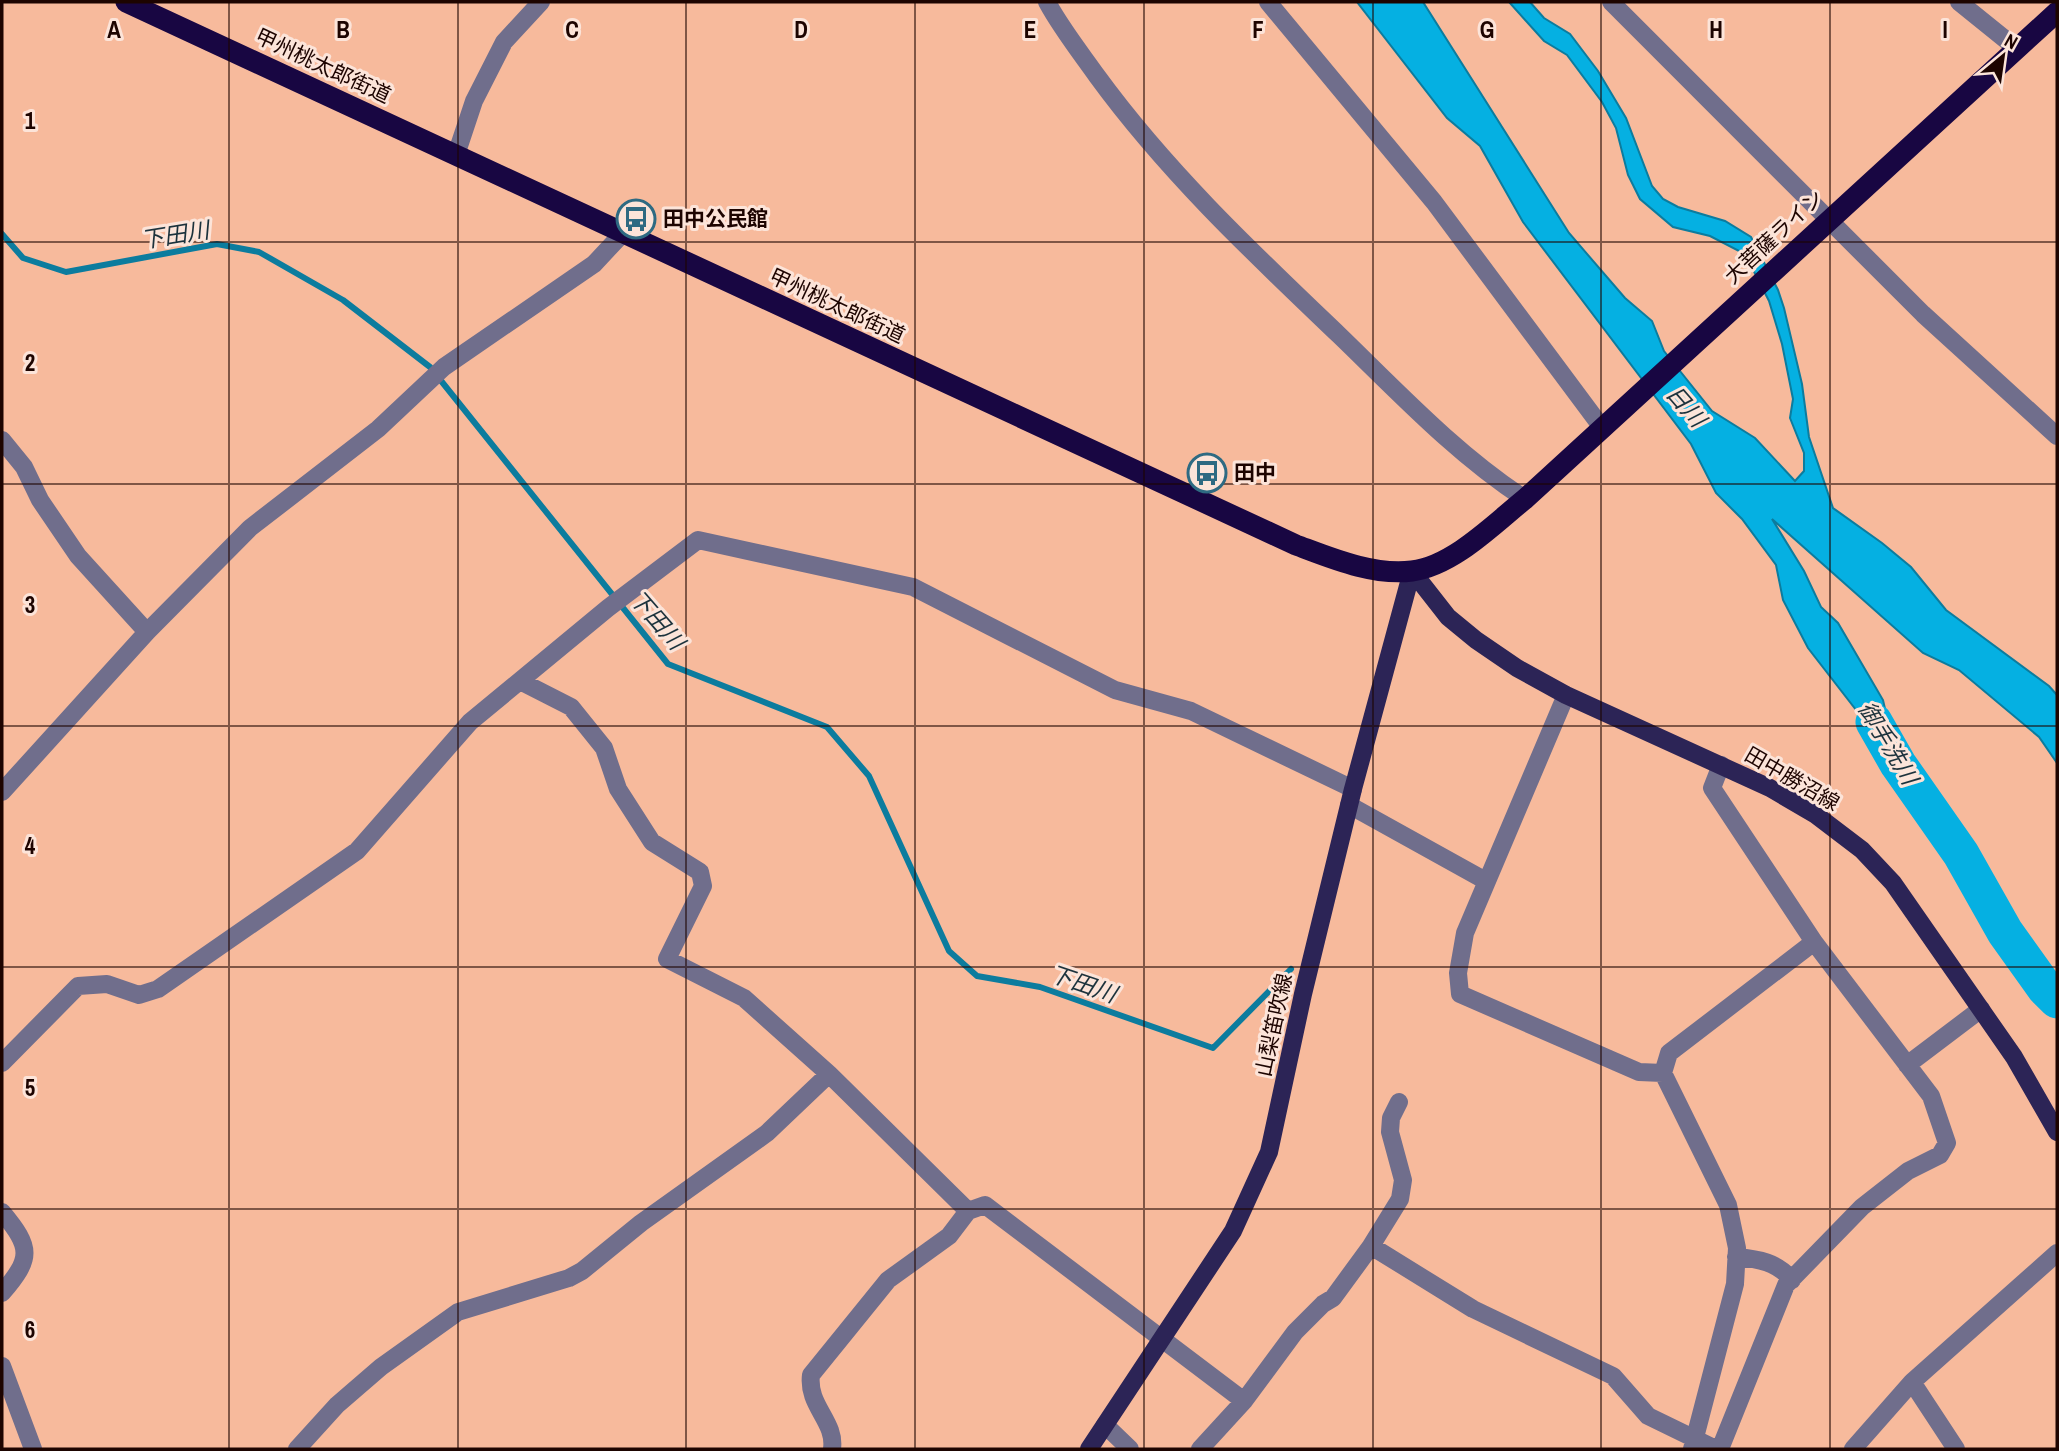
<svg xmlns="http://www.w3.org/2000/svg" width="2059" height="1451" viewBox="0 0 2059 1451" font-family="'Archivo Narrow','Noto Sans JP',sans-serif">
<rect width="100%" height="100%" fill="#f7ba9c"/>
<path fill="#05b0e2" stroke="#0c7c9e" stroke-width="2" d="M1357,2H1423L1569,233L1625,298L1652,321L1664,351L1712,411L1755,438L1795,481L1804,471V453L1790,418L1793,399L1782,344L1769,301L1745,254L1710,236L1673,227L1640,199L1628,175L1616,128L1602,102L1567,55L1544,41L1509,2H1530L1544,18L1570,34L1598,71L1626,118L1652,186L1663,199L1678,207L1725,221L1751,237L1778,290L1784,308L1802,384L1809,437L1833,508L1882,543L1911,567L1946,610L2049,686L2057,695V763L2039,737L1959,670L1923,653L1772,519L1804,571L1821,607L1838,623L1883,700L1898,764L1808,648L1783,600L1776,565L1742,519L1716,493L1691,444L1523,222L1480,146L1447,118Z"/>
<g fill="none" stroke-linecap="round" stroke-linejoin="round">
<path stroke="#0c7c9e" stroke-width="6" d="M2,234L23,258L66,272L217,244L259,252L343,300L430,367L668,664L827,727L869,776L949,951L977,976L1040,987L1213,1048L1291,969"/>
<path stroke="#05b0e2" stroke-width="37" d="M1874,722L1898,764L1961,854L2005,932L2045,988L2057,1000"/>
<path stroke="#706e8c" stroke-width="18" d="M1047,2C1061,28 1080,52 1097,76C1167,172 1253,253 1339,335C1398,392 1456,454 1525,499
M1268,2L1434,202L1603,429
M1611,2L1923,314L2057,436
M1959,2L2016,48
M456,155L474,101L504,42L541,2
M2,440L24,467L40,500L78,556L147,632
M520,681L571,707L604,748L618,789L652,842L700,872L703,886L667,959L744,998L829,1074
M1566,695L1465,933L1458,973L1460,994L1639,1072L1663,1073L1728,1205L1737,1248L1735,1284L1692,1449
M2,792L147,632L250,528L378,429L444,367L594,264L623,233
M1349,805L1486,881
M2,1063L78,986L107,984L139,995L158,989L357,851L470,722L608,608L698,540L913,587L1115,690L1191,711L1353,789
M1907,1065L1981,1009
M1663,1073L1669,1053L1814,942
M2,1212C32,1248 32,1258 2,1293
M1371,1246L1473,1309L1613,1376L1648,1416L1716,1449
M1736,1257C1759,1259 1777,1262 1792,1280
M2,1366L33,1449
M1912,1382L1956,1449
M1105,1425L1130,1449
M297,1449L337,1405L381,1367L458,1312L569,1278L582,1271L641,1223L767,1133L829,1074L968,1211L985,1205L1244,1401
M832,1449C836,1421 807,1406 811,1375L888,1280L949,1236L968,1211
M1200,1449L1244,1401L1295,1332L1323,1304L1333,1298L1371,1246L1400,1199L1403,1180L1390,1132L1391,1118L1399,1102
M1720,1449L1786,1285L1862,1207L1908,1171L1940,1155L1947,1143L1931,1096L1814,942L1712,788L1721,765
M1853,1449L1912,1382L2057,1253"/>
<path stroke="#2c2456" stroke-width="18" d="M1412,571L1448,617L1476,640L1517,668L1566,695L1770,788L1816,815L1862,850L1893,883L2014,1057L2057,1132
M1089,1449L1233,1231L1269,1152L1303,994L1353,789L1412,571"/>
<path stroke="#180642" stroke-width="21" d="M126,2L1296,545C1331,558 1373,576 1412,571C1453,566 1494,524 1525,499L2057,12"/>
</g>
<path fill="none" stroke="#1d0400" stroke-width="2" stroke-opacity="0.55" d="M229,2V1449M458,2V1449M686,2V1449M915,2V1449M1144,2V1449M1373,2V1449M1601,2V1449M1830,2V1449M2,242H2057M2,484H2057M2,726H2057M2,967H2057M2,1209H2057"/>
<defs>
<symbol id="bus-ring" viewBox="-11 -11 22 22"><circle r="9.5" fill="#fce4d9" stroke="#2e6a82" stroke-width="1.5"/><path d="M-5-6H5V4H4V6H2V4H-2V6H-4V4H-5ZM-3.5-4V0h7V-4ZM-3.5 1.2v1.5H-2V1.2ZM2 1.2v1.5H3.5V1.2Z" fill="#2e6a82"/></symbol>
</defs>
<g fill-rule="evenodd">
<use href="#bus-ring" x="614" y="197" width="44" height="44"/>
<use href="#bus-ring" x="1185" y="451" width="44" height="44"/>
</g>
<g text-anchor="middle" stroke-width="6" stroke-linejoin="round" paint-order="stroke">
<g font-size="21" fill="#1d0400" stroke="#fce4d9">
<text transform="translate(323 66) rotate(25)" y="7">甲州桃太郎街道</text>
<text transform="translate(1774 237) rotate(-43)" y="7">大菩薩ライン</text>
<text transform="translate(837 306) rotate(25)" y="7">甲州桃太郎街道</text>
<text transform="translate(1792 779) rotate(30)" y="7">田中勝沼線</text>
<text transform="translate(1274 1025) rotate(-78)" y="7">山梨笛吹線</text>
</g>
<g font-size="21" font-weight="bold" fill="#1d0400" stroke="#fce4d9" text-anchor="start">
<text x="663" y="226">田中公民館</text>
<text x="1234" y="480">田中</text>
</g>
<g font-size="23" font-style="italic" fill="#1c323c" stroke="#fce4d9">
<text transform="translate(175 235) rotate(-9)" y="8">下田川</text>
<text transform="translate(1686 406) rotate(49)" y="8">日川</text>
<text transform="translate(657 620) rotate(49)" y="8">下田川</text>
<text transform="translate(1888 743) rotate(59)" y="8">御手洗川</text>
<text transform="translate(1083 984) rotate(19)" y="8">下田川</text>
</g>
</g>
<g font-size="23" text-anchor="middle" font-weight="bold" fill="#1d0400" stroke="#fce4d9" stroke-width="6" stroke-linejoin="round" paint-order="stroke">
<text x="114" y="38">A</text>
<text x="343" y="38">B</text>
<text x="572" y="38">C</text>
<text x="801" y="38">D</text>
<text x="1030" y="38">E</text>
<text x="1258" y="38">F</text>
<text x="1487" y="38">G</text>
<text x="1716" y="38">H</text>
<text x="1945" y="38">I</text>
<text x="30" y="129">1</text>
<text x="30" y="371">2</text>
<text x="30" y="613">3</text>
<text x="30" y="854">4</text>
<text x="30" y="1096">5</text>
<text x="30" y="1338">6</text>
</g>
<rect width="2059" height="1451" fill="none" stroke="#1d0400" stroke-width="7"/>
<g transform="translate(2003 56) rotate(29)" stroke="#fce4d9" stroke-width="5" paint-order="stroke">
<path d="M0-5L12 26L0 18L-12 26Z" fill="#1d0400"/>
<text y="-10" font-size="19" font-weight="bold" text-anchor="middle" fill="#1d0400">N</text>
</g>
</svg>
